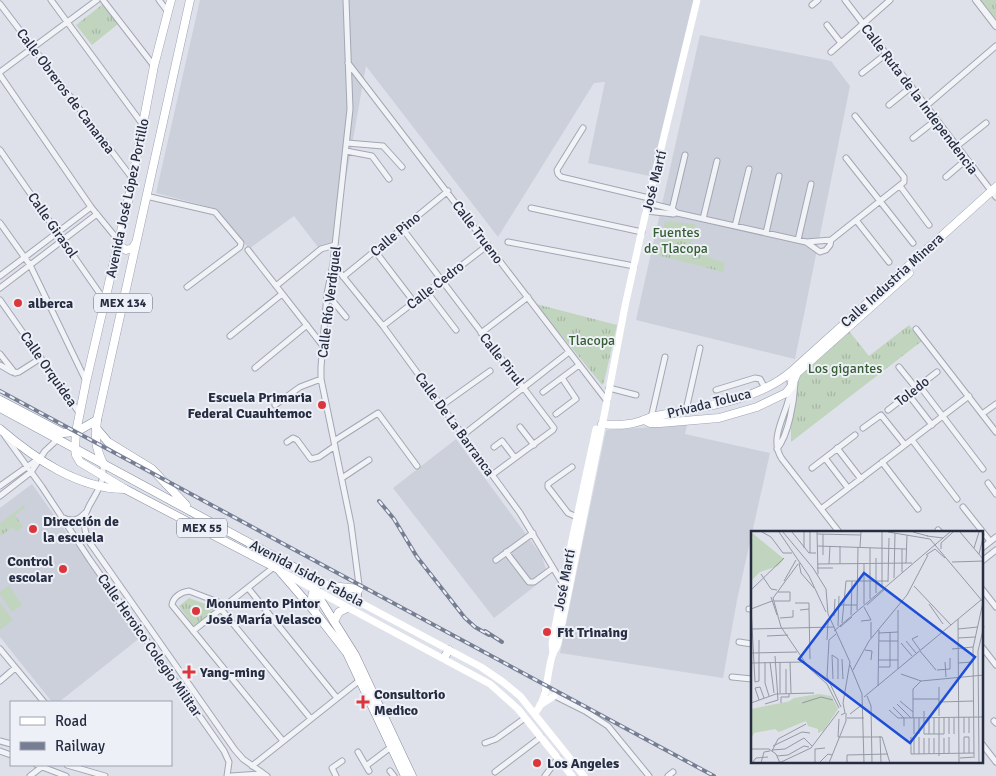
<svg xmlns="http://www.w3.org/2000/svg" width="996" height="776" viewBox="0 0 996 776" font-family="Signika,sans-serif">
<defs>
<pattern id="grass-tufts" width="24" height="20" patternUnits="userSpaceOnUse" patternTransform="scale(1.25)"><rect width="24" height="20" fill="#c1d4be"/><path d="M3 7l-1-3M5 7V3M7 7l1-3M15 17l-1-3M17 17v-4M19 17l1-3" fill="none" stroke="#a6b6a4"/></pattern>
</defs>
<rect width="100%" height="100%" fill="#dee1e9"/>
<path fill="#ccd0db" d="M200,0H695L654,177L588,163L605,82L594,83L498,237L366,66L333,252L325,245L318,247L294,216L249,249L217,209L156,193Z
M700,35L831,61L850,86L795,359L636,320Z
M687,425L685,434L770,453L737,600L723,678L560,653L606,430Z
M456,439L542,556L548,576L494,618L393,488Z
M32,484L141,637L59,702H52L0,637V508Z"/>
<path fill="url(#grass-tufts)" d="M979,0H996V22Z
M103,4L118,24L92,45L76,25Z
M665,221L695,224L690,251L725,263L723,272L657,255Z
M536,304L617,325L604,382L602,385Z
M909,325L922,341L791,442V428L798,374L849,331L869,356Z
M24,505L25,508L15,515L23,527L16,532L10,524L12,528L0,536V523Z
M189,598L216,608L205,620L193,626L179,606Z"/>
<path fill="#c1d4be" d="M9,585L22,605L12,612L0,594V592Z
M0,603L13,620L0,630Z"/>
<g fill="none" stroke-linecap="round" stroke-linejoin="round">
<defs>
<path id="minor" d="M51,0L143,125
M103,0L154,66
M159,0L168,12
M346,0L350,109L333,264L327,294L321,367V379L351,524L359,585L358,601
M845,0L996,197
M0,4L132,178
M812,5L818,0
M827,25L841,43
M831,52L890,0
M348,63L607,401
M0,72L97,0
M862,73L886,54
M0,75L91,207L118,240
M889,105L911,87
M926,106L996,46
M583,128L557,170L558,174L561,177L649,198
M913,138L936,120
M347,143L383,146L402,167
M957,146L986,123
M0,150L105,301
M346,151L372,156L389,179
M846,158L913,243
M946,177L967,159
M900,186L929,225
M146,196L215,212L241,243L240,247L187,287
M648,203L672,209L677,213L806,242L831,240L830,245L826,250L820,252L806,242
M531,208L642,232
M646,211L674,214
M671,214L685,155
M703,219L717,161
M856,220L889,262
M0,223L30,265L86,381
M735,226L749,169
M402,228L554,428L553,430L492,475
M766,233L779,176
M798,240L811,184
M831,240L904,182V177L855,116
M508,242L634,266
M248,250L323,346
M375,251L414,302
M333,264L383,326L520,513L564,586
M0,276L91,207
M343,277L448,191
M276,286L321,249L335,245
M0,288L97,214
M427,292L456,330
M327,294L346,317
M0,300L80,414
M383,326L488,245
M916,329L996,432
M481,333L528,297
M230,336L282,294
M0,354L15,373
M0,365L12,372
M899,367L916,388
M255,368L307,325
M15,373L19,372L41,358
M788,374C800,402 764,432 782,459L839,532
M919,385L983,469
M609,388L636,395
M716,390L755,378L760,379L765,388
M543,392L579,365
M908,394L932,425
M275,405L300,387L321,379
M441,406L490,371
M686,410L700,348
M888,410L937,372
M556,414L576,399L562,378
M982,414L996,404
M651,418L665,357
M520,427L534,445
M863,428L881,415L905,445
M463,435L569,352
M5,436L42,487L90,560L224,751L229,762L227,776
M912,440L957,499
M334,441L378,413L417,466
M287,442L293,438L297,440L311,459L319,457L335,446
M494,447L502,441L515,458
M837,448L861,479
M777,449C789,434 794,401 795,383
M825,458L848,488
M882,462L918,509
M103,463C103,467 103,472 103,475C99,502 73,510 90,543L235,750L243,759L267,776
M572,467L548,484V487L568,513L579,518
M812,468L855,435
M342,478L369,460
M988,483L996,494
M0,486L38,459
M0,496L31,472L45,451L60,437
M963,507L990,541
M821,509L969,396
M61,517C71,522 78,521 85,513
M938,530L940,532
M982,548L996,537
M506,552L529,582H534L553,568
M496,560L533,533
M982,561L996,550
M248,588L337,698
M982,589L996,607
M226,605L189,591C181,592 173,597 172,605L283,741
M221,609L311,719
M749,609H752
M193,631L274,567
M739,642L752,644
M982,647L996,665
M0,649L44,702
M732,677L752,679
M0,681L15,668
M545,691L585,711L608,726L649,776
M994,721L996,723
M0,741L11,744
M485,743L496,739L525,718
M982,744L996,762
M0,751L11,755
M358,752L369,771
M37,765L66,776
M67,765L105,776
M252,766L360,680
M366,766L391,747
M390,771L394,776
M495,772L541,737
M30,776L43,766
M231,776L261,774
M336,776L332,768L342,761
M545,776L558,758
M668,776L673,772"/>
<path id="tertiary" d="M976,0L996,26"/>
<path id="primary" d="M118,240L120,246L126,250L133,248L135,244
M644,420L650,423H660L719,418L757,407L786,393L791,387L797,373L909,273
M602,424C620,426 634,425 651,417C698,407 755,403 792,371L996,187
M103,463C95,447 95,438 97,420L190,0
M125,489L80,462L76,455L75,449L76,432L86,382L129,197L154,66L171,0
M330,586L359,589
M315,611C310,598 311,591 321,581
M334,621L339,612L347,608
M444,658L449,650"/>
<path id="trunk" d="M0,400L63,433L76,432L97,420
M0,408L303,572L355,655L412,776
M96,428L108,442L152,469L186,505
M0,429C34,458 78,489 125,489L278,569L315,612L347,653L405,776"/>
</defs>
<use href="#minor" stroke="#a3a7b4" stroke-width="7"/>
<use href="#tertiary" stroke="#a3a7b4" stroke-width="8"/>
<use href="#primary" stroke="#9ca4b6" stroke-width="9"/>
<use href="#trunk" stroke="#848ca1" stroke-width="9"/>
<use href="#minor" stroke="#f1f3f7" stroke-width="5"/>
<use href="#tertiary" stroke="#f1f3f7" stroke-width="6"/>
<path stroke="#fff" stroke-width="7" d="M280,571L490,684L518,709L572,776
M303,572L481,667L503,682L520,696L584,776
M553,654L552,643L572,540L596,429
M540,705L554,696
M535,713C549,697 546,673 553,653C555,650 557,647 558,643L607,401L625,306L649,198L697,0"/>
<use href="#primary" stroke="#fff" stroke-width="8"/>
<use href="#trunk" stroke="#fff" stroke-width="8"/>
<defs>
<path id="rail" d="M0,391L714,776
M379,501L394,519L417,557L465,618L475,627L489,635
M485,631L502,642"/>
</defs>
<use href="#rail" stroke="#767e94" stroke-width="4"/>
<use href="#rail" stroke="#eef0f7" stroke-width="2" stroke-dasharray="5.5" stroke-linecap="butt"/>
</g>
<g fill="#db363c" stroke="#eef0f7" stroke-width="2">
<circle cx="18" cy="303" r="5"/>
<circle cx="322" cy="405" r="5"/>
<circle cx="33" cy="529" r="5"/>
<circle cx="63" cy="569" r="5"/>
<circle cx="196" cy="611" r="5"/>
<circle cx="547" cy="632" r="5"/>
<path d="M186.5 664.5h5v5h5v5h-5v5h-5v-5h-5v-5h5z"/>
<path d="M360.5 694.5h5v5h5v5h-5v5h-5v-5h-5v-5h5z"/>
<circle cx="537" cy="763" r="5"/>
</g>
<g text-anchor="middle" stroke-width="4" stroke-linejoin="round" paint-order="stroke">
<g fill="#eef0f7" stroke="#626878" stroke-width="1">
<rect x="94" y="293.5" width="58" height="19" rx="4"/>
<rect x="177" y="518.5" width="50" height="19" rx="4"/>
</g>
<g font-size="12" font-weight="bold" fill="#262d42">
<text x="123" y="307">MEX 134</text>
<text x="202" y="532">MEX 55</text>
</g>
<g font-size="14" fill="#262d42" stroke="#eef0f7">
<text transform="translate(66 91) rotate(53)" y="5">Calle Obreros de Cananea</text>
<text transform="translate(920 99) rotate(53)" y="5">Calle Ruta de la Independencia</text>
<text transform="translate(654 181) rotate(-76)" y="5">José Martí</text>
<text transform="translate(127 198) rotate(-78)" y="5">Avenida José López Portillo</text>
<text transform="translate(53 225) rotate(55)" y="5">Calle Girasol</text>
<text transform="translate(478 232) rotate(53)" y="5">Calle Trueno</text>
<text transform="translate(395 234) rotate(-40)" y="5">Calle Pino</text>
<text transform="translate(892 280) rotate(-42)" y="5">Calle Industria Minera</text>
<text transform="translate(435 285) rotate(-38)" y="5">Calle Cedro</text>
<text transform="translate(329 302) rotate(-83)" y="5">Calle Río Verdiguel</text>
<text transform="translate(502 359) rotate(52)" y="5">Calle Pirul</text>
<text transform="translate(49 369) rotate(55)" y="5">Calle Orquidea</text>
<text transform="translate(912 391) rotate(-38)" y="5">Toledo</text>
<text transform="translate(709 403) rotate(-14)" y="5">Privada Toluca</text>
<text transform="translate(455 424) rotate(54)" y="5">Calle De La Barranca</text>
<text transform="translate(307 573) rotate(28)" y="5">Avenida Isidro Fabela</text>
<text transform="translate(564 580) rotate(-79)" y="5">José Martí</text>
<text transform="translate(150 645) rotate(55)" y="5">Calle Heroico Colegio Militar</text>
</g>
<g font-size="14" fill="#355f32" stroke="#eef0f7">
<text x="676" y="237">Fuentes<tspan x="676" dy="16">de Tlacopa</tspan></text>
<text x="592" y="345">Tlacopa</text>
<text x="845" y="373">Los gigantes</text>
</g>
<g font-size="14" font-weight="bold" fill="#262d42" stroke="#eef0f7" text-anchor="start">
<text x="28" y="308">alberca</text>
<text x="312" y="402" text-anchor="end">Escuela Primaria<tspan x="312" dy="16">Federal Cuauhtemoc</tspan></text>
<text x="43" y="526">Dirección de<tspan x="43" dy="16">la escuela</tspan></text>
<text x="53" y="566" text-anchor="end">Control<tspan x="53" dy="16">escolar</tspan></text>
<text x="206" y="608">Monumento Pintor<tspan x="206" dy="16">José María Velasco</tspan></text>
<text x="557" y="637">Fit Trinaing</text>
<text x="200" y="677">Yang-ming</text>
<text x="374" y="699">Consultorio<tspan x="374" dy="16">Medico</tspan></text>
<text x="547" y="768">Los Angeles</text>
</g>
</g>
<g transform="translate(751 531)">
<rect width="232" height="232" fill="#dee1e9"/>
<path d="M0,1L33,28L27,35L9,41L0,50ZM68,163L80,165L87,178L73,199L67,202V198L57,195L55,190L28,201L24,198L3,202L0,208V179L39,173L47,175L71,167H54L48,173L37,171L43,167Z" fill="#c1d4be"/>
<path d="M66,165L71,167L66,173L65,177L70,179L48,187H33L21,194L0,195L4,187L0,188V178L40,170L48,173L54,167Z" fill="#c1d4be"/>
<path fill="none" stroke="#9499a6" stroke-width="1" d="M11,1L20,6L32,22H41M28,1L58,45L75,81M32,1L62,37L75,58L77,83L99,131L92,172L94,182L90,184M41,1L58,22H65M53,1V17M66,1L67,43M131,1V57M137,1L179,8L233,72M162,1L177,5M209,1L232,28M66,3L110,4M176,5L192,7M66,15L155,18M109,16L110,1M223,17L228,1M190,18V12L202,1M59,22V1M228,23L233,3M72,24V3M175,24L184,18L194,27M201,31L233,30M48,32L50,42L63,57M113,32V73M155,32L156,4M47,33L22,67L30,96L58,137L76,153L88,177M66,33L161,32M78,33L79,15M89,33V15M66,37H82M151,41V18M10,43L20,58L26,59M143,47L144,2M33,50L45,29M137,51L138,7M163,55L200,94M0,59L33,27M125,62V27M20,66L26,84M119,68V17M23,70H39V61H27M44,72H58V78L49,79M178,73L192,93M88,74H106M116,74L135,57M0,76L4,151L8,150V109M0,78L21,70M58,78L59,128M106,79L107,16M147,79V138M100,84L101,50M83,85L84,68M29,87L42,86V79M207,88L208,232M110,90L120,89L113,76M120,91V107M91,92L95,50H137M87,95L88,65M89,96L101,86M1,98L83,96M207,98L227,96M83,100L199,1M128,102L147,101M85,103L78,109L76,146L90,176M16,105L37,104M167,105L161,108L169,119M207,107L224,106M76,109L77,90M128,110H147M155,110L165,122M150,112L161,125M201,118L222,116M114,119L121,120L120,129M169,120L185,139M0,122L46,121M87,128V148M91,128L92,148M128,129H147M14,131V152L18,165M19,131L23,162M29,131V162M39,131L40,162M194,131L195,146M0,132L53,131M207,132L222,131M99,134L111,163L113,232M128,136H139V101M35,138V163M102,139L118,110L156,64L177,24M186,139L199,138V127M150,143L170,150L233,144M82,148L81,124L87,128M127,155L128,99M188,156V185M116,165L120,175L121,232M113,166L230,69M162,168H188M8,169L4,157L9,156L13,167M149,170L162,181M188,171L223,170M0,172L25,163L63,162M30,172V166H38V163M51,172L70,166L82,169M14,173L27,169L24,125M146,173L160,187M142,176L153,187V195M138,179L147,187L233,186M173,180V203H193V187M99,183L112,173M213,186V202M218,186V202M96,187H113M162,187V158L170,150M163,187V203M168,187V203M178,187V203M183,187V203M198,187V203M203,187V203M129,205L130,232M87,206H131L139,232M87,206L88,188M160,206V223L223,222M163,206V223M168,206V223M198,206V222M173,207V223M183,207V223M193,207V223M22,215L51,201L59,202M0,218H18L25,223L29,232M21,219L34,218L53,207L61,215M21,220L27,208L55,193M213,222V206H218V222M178,223V207M26,225L37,224L53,215L58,216M188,225V187M223,225L222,117L232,71M209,227L224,226M1,232L5,227L17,226M10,232L13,221L19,220M28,232L60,217L88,180M64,232V218L74,217M68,232L77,223L81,224M78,232L95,190V182M96,232V224L137,223M228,232L227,120L233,95"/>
<path fill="#1d4ed8" fill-opacity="0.15" stroke="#1d4ed8" stroke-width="2.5" d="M113,42L224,126L159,212L48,128Z"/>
<rect width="232" height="232" fill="none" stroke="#262d42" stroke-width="2.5"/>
</g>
<rect x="10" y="701" width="162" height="65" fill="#eef0f7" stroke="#9ea2af"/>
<rect x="20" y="717" width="25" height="8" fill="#ffffff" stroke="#9ea2af"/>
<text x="55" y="726" font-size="15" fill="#262d42">Road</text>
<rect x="20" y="742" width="25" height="8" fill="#767e94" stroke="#9ea2af"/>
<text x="55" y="751" font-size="15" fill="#262d42">Railway</text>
</svg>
